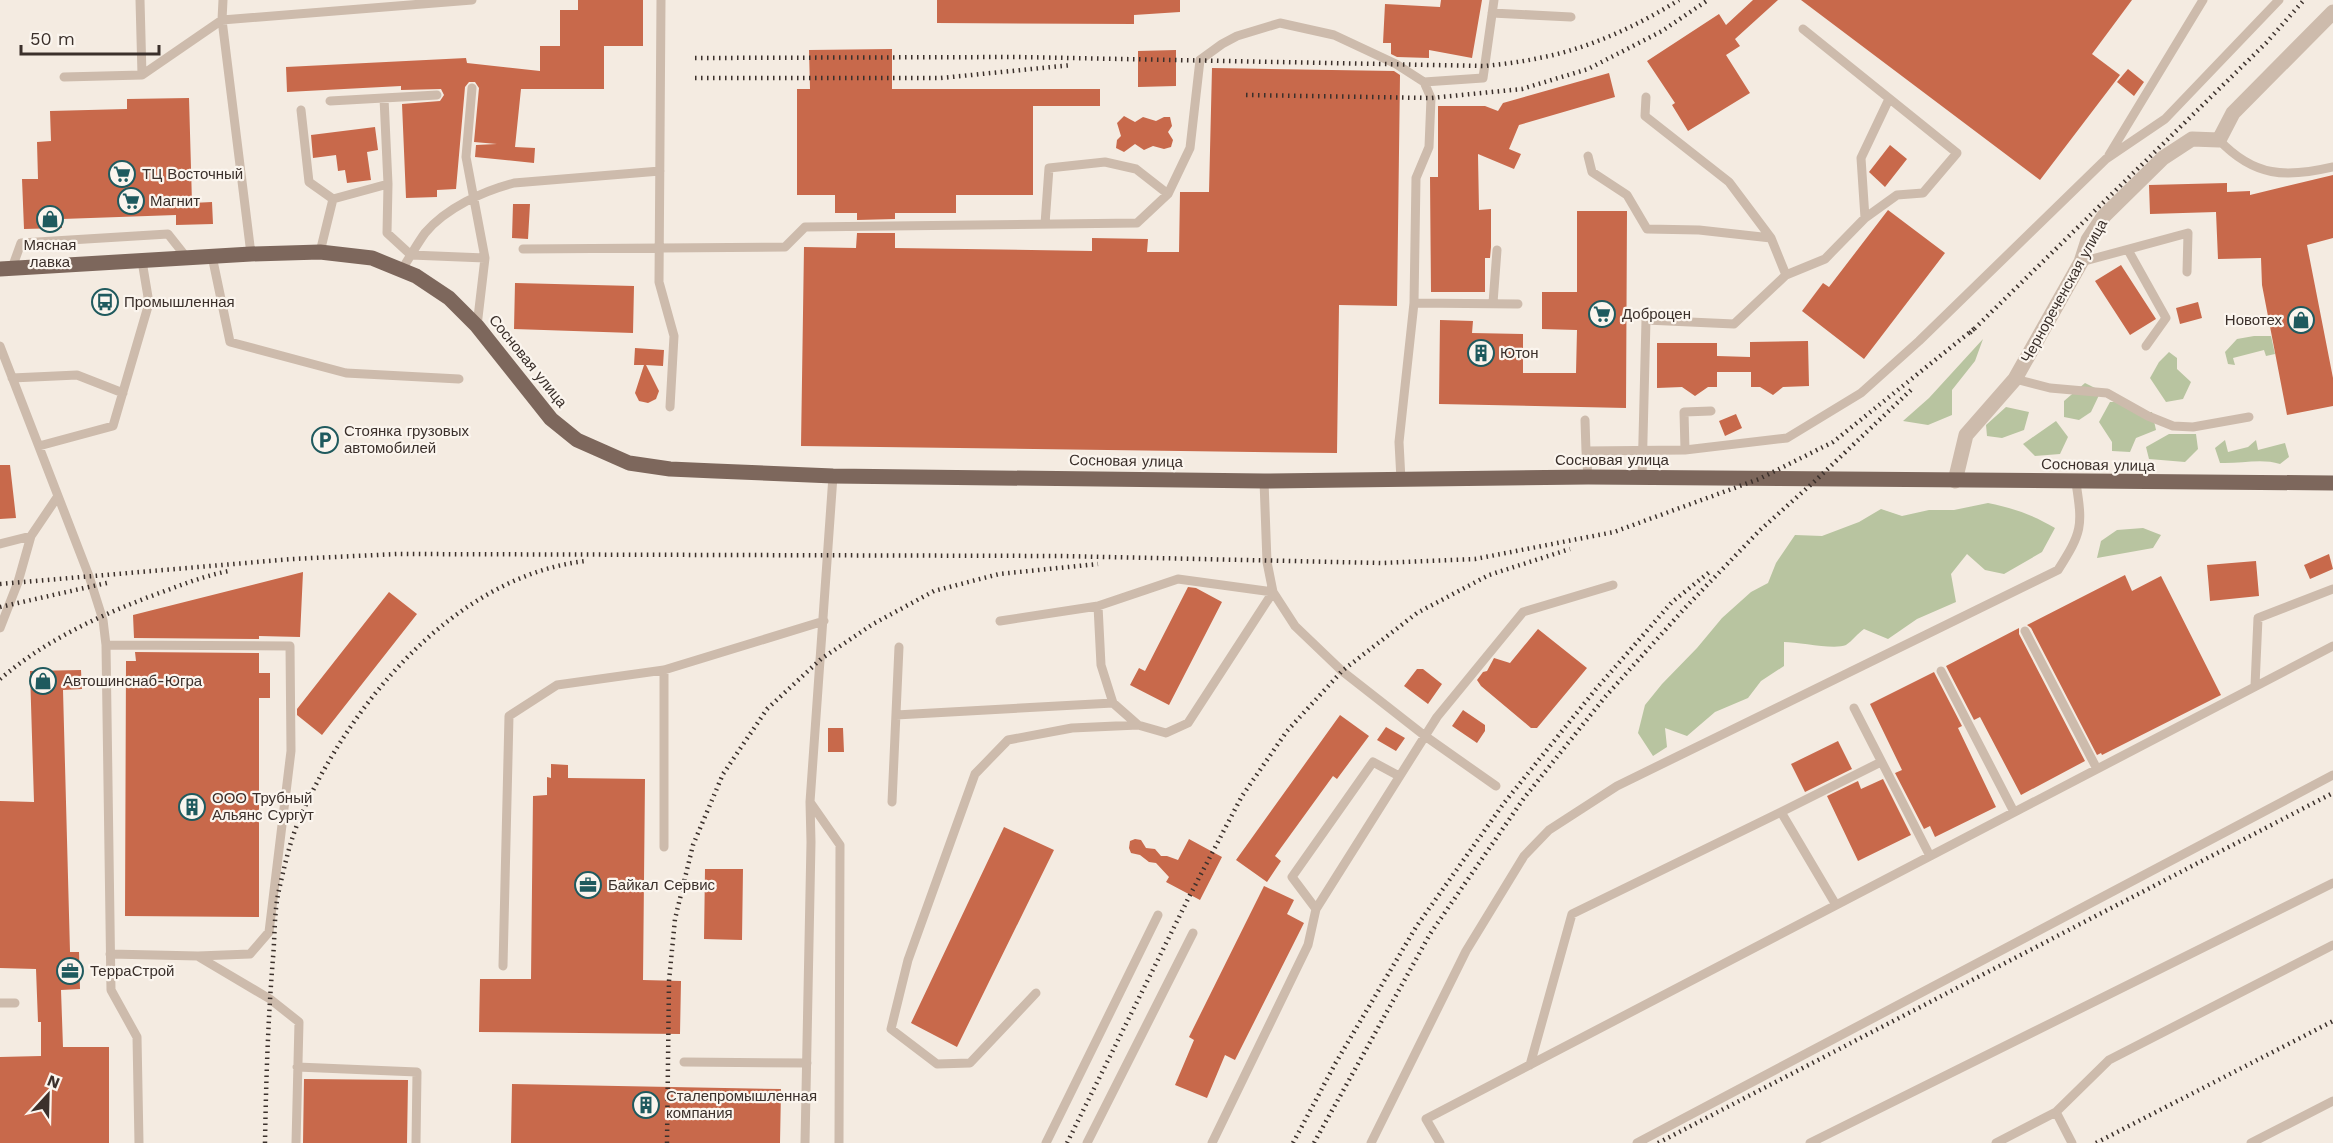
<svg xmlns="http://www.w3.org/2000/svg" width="2333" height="1143" viewBox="0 0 2333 1143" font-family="'Work Sans',sans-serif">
<rect width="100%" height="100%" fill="#f4ebe1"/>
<path fill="#b8c4a0" d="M2254,336H2271L2275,354L2266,356L2264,350L2233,358L2235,365L2228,364L2225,352L2237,339Z
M1983,339L1975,361L1952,390V415L1928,425L1903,421L1929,398Z
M2169,352L2177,358V369L2191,382L2183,399L2166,402L2150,378L2159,362Z
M2085,383L2101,391L2091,412L2079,420L2064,417V401Z
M2110,402H2129L2134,412H2152L2156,430L2136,438L2130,452L2112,451V442L2099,422Z
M2006,407L2029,412L2024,430L2002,438L1987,436L1986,425Z
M2056,421L2068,437L2060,454L2035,456L2023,444Z
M2169,434H2196L2198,449L2185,462L2149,459L2146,447Z
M2225,440L2228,452L2248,447L2256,440L2258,450L2285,443L2289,457L2280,464C2261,458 2240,464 2220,463L2215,448Z
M1988,503C2013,508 2033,515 2055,528L2042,552L2004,574L1985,570L1967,554L1951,574L1956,602L1917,619L1888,639L1864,629C1858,633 1852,641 1846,645C1834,650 1799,642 1784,642V666L1761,681L1748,698L1715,712L1687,736L1665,728L1667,747L1653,756L1638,733L1645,705L1662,684L1697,648L1722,618L1751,592L1768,583L1776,563L1795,535L1822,536L1859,522L1881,509L1902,516L1929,510H1954Z
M2143,528L2161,535L2153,548L2097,558L2101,541L2117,530Z"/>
<path fill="#c8694b" d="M578,0H643V46H604V89H521L515,147L535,148L534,163L475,157L476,145L497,144L474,142L479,88L475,82H469L465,87L456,189L437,190V197L406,198L402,104L440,101L444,95L441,89L401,90V86L287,92L286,67L466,58L467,63L540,71V46H560V10H578Z
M937,0H1180V12L1134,15V24L937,23Z
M1441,0H1482L1472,58L1429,50V58L1397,57L1391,54V43H1383L1385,4L1440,7Z
M1753,0H1778L1735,39L1740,46L1726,55L1750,93L1688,131L1672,105L1675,103L1647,61L1719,14L1726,25Z
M1801,0H2132L2092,54L2120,75L2040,180Z
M892,49V89H1100V106H1033V195H956V213H895V219L857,220V213H835V195H797V89H810L809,50Z
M1176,50V86L1138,87V51Z
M1212,68L1394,71L1400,75L1397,306L1339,305L1337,453L801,446L804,247L856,248L857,233H895V248L1092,251V238L1148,239L1147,252H1179L1180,192H1209Z
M2128,69L2144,82L2134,96L2117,82Z
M1609,73L1615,97L1519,125L1509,149L1521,154L1514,169L1478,154L1479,210L1491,209V247L1490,258H1485V292H1431L1430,177H1438V106H1485L1498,111L1503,103Z
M189,98L192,203L212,202L213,224L176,225V215L62,219V228L24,229L22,179H38L37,142L51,141L50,111L127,109V99Z
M1124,116L1135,122L1143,117L1156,121L1164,117H1170L1172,126L1168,132L1173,140L1171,147L1164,149L1153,146L1144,150L1135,144L1124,152L1116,148L1117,140L1121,136L1117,123Z
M375,127L378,150L367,152L371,180L347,183L345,170L338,171L336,155L313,158L311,135Z
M1890,145L1907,159L1885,187L1869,172Z
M2333,175V238L2307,245L2333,378V406L2287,415L2262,285L2261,258L2218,259L2216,212L2150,214L2149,185L2227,183V192L2250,191V195Z
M513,204H530L528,239L512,238Z
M1888,210L1945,253L1864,359L1802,311L1823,283L1829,287Z
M1577,211H1627L1626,408L1439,404L1440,320L1473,321L1472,333L1523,334V373H1576L1577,330L1542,329V292H1577Z
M2121,265L2156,319L2130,335L2095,281Z
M515,283L634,286L633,333L514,329Z
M2198,302L2202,318L2180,324L2176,308Z
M1808,341L1809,386L1783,387L1773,395L1760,387H1751V372H1717V387H1708L1695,396L1682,387L1657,388V343H1717V356L1750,357V342Z
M635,348L664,350L663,366L646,365L659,391L656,399L648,403L639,401L635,393L644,365H634Z
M1736,414L1742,428L1725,436L1719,421Z
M0,465H10L16,518L0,519Z
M2329,554L2333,569L2310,579L2304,565Z
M2256,561L2259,596L2210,601L2207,565Z
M303,572L300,637L259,636V639L134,638L133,615Z
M2125,575L2132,591L2161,576L2221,695L2102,755L2101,753L2097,755L2031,628L2027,625Z
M1188,587L1196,588L1222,602L1169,705L1130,685L1139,668L1145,671Z
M389,592L417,614L322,735L297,715V709Z
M2019,628V634L2085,761L2021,795L1980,717L1974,720L1946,666Z
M1538,629L1587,668L1537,728H1531L1481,686L1477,680L1483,672L1487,671L1494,658L1510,663Z
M135,652L259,653V673H270V698H259V917L125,916L126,661H136Z
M1417,669H1423L1442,684L1428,704L1404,686Z
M81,670L82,689L63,690L70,952H79L80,989L61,990L63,1047H109V1143H0V1057L41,1056V1022H38L36,969L0,968V801L34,802L30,671Z
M1934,672L1962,726L1958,728L1996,807L1935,837L1930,826L1924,829L1895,773L1902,770L1870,704Z
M1463,710L1485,725V731L1477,743L1452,726Z
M1340,715L1369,736L1337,779L1333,776L1275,856L1281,861L1267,882L1236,860Z
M1386,727L1405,738L1396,751L1377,740Z
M828,728H843L844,752H828Z
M1838,741L1852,769L1805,792L1791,764Z
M551,764L568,765V778L645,779L643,980L681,981L680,1034L479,1032L480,979H531L533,796L547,795V777L551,778Z
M1883,779L1911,835L1858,861L1827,796L1858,781L1861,789Z
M1004,827L1054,850L957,1047L911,1023Z
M1135,839L1141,840L1146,848L1155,849L1161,856H1167L1178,860L1189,839L1222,857L1200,900L1166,882L1169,877L1156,863L1149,862L1140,855L1131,853L1129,848L1130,841Z
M705,869H743L742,940L704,939Z
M1264,886L1294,900L1287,914L1304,923L1235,1060L1225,1055L1207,1098L1175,1085L1194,1040L1189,1037Z
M304,1079L408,1080L407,1143H303Z
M512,1084L781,1089L780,1143H511Z"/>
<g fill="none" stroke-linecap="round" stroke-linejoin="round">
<path stroke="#cdbbac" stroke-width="9" d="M140,0L142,75
M223,0L222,20L251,254
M661,0L659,282L674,336L670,407
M1492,13L1571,17
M64,77L142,75L222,20L472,0
M1424,82L1483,78L1494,0
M472,88L466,157L485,258L477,326
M1646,97L1645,116L1729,182L1771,238L1786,275
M384,98L388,184L387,233L411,255L485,258
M330,101L437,95
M301,110L309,182L333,199L388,184
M2219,140C2254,177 2286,178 2333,167
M2109,155L2203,0
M1588,156L1592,172L1627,195L1647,229L1699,230L1771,238
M1865,218L1861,158L1889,99
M1045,224L1049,168L1105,162L1136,169L1168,194
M523,249L785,247L805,227L1137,223L1168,194L1190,148L1200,60L1222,44L1237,36L1280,23L1334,35L1396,64L1424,82L1431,98L1429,147L1416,178L1414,303L1399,442L1401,480
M2128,250L2166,318L2146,346
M320,252L333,199
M212,256L230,342L346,373L459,379
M2081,262L2188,233L2187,272
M12,268L21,243L168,234L187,258
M402,269C410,257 417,244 425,233C446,208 483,191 514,183L660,171
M1414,303L1518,304
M1493,303L1497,250
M0,346L89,576L103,620L106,645L111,990L137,1037L139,1143
M12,378L77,375L123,393
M2015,379L2050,388L2107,393L2148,416L2173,426L2193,427L2249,417
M1585,420L1586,451
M39,446L113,426L149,303L142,261
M1685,450L1684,412L1711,411
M833,476L810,802L840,845L839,1143
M1588,477L1586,451L1685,450L1787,438L1861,393L1919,341L2106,159L2165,119L2279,0
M1642,478L1646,320L1734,324L1786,275L1825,259L1865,218L1897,195L1923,193L1957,153L1803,29
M1264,481L1267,562L1273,592L1295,626L1342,671L1425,736L1496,786
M0,544L31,536
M1000,621L1098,606L1178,579L1273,592L1188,723L1166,733L1138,725L1113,703L1101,665L1098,606
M0,628L18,582L31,536L58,496
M2025,631L2097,769
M106,645L290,646L291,751L269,932L250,954L198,956L110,954
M1941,671L2014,812
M2255,686L2258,618L2333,589
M1854,708L1930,856
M896,715L1113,703
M892,802L899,647
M1781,812L1881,762
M664,847V670
M1316,909L1292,877L1373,762L1399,776
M199,957L270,999L299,1022L296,1143
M503,966L509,716L557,685L664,670L824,621
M1036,993L970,1063L937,1064L891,1029L908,960L975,774L1008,740L1072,728L1138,725
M0,1003H15
M684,1062L807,1063
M1530,1065L1572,914L1781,812L1836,905
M297,1067L417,1072L416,1143
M2056,1112L2072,1143
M805,1143L811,842L810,802
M1046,1143L1158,915
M1087,1143L1193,933
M1212,1143L1308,945L1316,909L1437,717L1523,612L1613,585
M1371,1143L1466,951L1524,856L1549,830L1617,786L2058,570C2082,532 2083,527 2076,483
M1440,1143L1426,1119L2333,646
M1637,1143L2333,775
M1810,1143L2333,883
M1996,1143L2056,1112L2109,1060L2333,945
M2251,1143L2333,1101"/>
<path stroke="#cdbbac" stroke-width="15" d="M1955,481L1966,435L2015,379L2081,262L2088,240L2104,216L2163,158L2192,139L2219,140L2233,113L2333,12"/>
<path stroke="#7d675c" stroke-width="15" d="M0,269L251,254L320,252L372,258L416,276L449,298L477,326L551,419L577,440L629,463L670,469L715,471L833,476L1264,481L1588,477L2333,483"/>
<path stroke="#3b302b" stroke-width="4.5" stroke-dasharray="1.5 4.5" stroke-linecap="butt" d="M695,58L1018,57L1485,66C1503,64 1521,62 1539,58C1588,49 1637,26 1679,0
M695,78H941L1072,65
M1246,95L1431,98L1522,89L1588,69L1662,31L1708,0
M1970,333L2266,43L2304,0
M0,584L292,559L397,554L1062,556L1382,563L1475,559L1614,532L1759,479L1833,442L1975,328
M0,607L111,582
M0,679C46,640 98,616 154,595C179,586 203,576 229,571
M265,1143C266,1081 268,1019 273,958C275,936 274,911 279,890C284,868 290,841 299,820C349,705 453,577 585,561
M667,1143L669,981L675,919L693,845L723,774L767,709L821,659L873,624L934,591L999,574L1098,564
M1067,1143L1190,895L1242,796L1287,731L1342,671L1417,613L1489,575L1570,549
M1293,1143L1335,1064L1416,927L1504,803L1596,689L1672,602L1712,570
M1314,1143L1430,934L1524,798L1605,697L1684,609L1760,530L1816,480L1912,389
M1658,1143L2333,793
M2096,1143L2333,1021"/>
</g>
<defs>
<symbol id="supermarket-ring" viewBox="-11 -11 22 22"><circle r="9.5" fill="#fbf5ee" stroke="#1f5a5e" stroke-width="1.5"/><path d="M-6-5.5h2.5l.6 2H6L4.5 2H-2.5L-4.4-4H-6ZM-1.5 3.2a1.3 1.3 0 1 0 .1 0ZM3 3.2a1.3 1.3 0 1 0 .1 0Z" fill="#1f5a5e"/></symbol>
<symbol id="shop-ring" viewBox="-11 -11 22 22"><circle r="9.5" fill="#fbf5ee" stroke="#1f5a5e" stroke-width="1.5"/><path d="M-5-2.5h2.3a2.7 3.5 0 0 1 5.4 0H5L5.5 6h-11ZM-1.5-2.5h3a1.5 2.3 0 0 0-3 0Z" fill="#1f5a5e"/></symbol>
<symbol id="bus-ring" viewBox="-11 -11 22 22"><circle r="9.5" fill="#fbf5ee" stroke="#1f5a5e" stroke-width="1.5"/><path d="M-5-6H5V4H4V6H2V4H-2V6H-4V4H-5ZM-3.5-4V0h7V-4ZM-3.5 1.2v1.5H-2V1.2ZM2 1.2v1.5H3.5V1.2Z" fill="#1f5a5e"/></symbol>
<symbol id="building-ring" viewBox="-11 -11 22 22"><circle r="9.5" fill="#fbf5ee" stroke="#1f5a5e" stroke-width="1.5"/><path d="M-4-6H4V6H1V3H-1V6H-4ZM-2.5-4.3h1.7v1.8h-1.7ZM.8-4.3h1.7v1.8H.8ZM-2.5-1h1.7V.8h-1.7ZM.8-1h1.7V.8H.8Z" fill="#1f5a5e"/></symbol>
<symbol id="parking-ring" viewBox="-11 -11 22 22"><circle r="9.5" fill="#fbf5ee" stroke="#1f5a5e" stroke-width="1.5"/><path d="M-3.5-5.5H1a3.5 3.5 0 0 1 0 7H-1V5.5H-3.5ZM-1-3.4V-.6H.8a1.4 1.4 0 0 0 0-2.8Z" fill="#1f5a5e"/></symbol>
<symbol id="office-ring" viewBox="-11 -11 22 22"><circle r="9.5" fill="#fbf5ee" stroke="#1f5a5e" stroke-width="1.5"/><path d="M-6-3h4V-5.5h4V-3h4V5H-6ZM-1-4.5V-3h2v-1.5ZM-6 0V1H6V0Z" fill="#1f5a5e"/></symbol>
</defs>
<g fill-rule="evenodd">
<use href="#supermarket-ring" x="107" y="159" width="30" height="30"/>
<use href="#supermarket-ring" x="116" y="186" width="30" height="30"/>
<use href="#shop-ring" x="35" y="204" width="30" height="30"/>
<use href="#bus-ring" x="90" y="287" width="30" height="30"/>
<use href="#supermarket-ring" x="1587" y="299" width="30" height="30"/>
<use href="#shop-ring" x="2286" y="305" width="30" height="30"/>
<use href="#building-ring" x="1466" y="338" width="30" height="30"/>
<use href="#parking-ring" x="310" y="425" width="30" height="30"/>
<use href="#shop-ring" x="28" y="666" width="30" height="30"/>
<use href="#building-ring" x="177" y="792" width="30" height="30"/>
<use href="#office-ring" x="573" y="870" width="30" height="30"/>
<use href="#office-ring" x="55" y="956" width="30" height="30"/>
<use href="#building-ring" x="631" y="1090" width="30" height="30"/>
</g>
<g text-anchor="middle" stroke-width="4.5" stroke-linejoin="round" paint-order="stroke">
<g font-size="15" fill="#3b302b" stroke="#fbf5ee" text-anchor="start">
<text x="142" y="179">ТЦ Восточный</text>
<text x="150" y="206">Магнит</text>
<text x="50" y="250" text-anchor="middle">Мясная<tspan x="50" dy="17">лавка</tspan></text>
<text x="124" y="307">Промышленная</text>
<text x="1622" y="319">Доброцен</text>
<text x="2282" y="325" text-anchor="end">Новотех</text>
<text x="1500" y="358">Ютон</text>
<text x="344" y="436">Стоянка грузовых<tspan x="344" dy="17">автомобилей</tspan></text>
<text x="63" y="686">Автошинснаб-Югра</text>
<text x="212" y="803">ООО Трубный<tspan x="212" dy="17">Альянс Сургут</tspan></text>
<text x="608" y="890">Байкал Сервис</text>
<text x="90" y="976">ТерраСтрой</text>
<text x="666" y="1101">Сталепромышленная<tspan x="666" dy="17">компания</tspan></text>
</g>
<g font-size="15" fill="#3b302b" stroke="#fbf5ee">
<text transform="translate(2064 291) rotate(-61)" y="5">Чернореченская улица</text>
<text transform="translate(528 361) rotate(51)" y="5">Сосновая улица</text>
<text x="1612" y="465">Сосновая улица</text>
<text transform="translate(1126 461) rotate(1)" y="5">Сосновая улица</text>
<text transform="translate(2098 465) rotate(1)" y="5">Сосновая улица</text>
</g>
</g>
<g transform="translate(48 1095) rotate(22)" stroke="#fbf5ee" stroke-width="4.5" paint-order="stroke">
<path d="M0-4.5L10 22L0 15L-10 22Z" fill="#3b302b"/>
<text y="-9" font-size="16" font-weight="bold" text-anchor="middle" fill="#3b302b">N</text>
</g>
<path d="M21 45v9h138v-9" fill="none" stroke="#3b302b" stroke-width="3"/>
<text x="30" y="45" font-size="18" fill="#3b302b" stroke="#fbf5ee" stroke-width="4.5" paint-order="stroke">50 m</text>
</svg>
